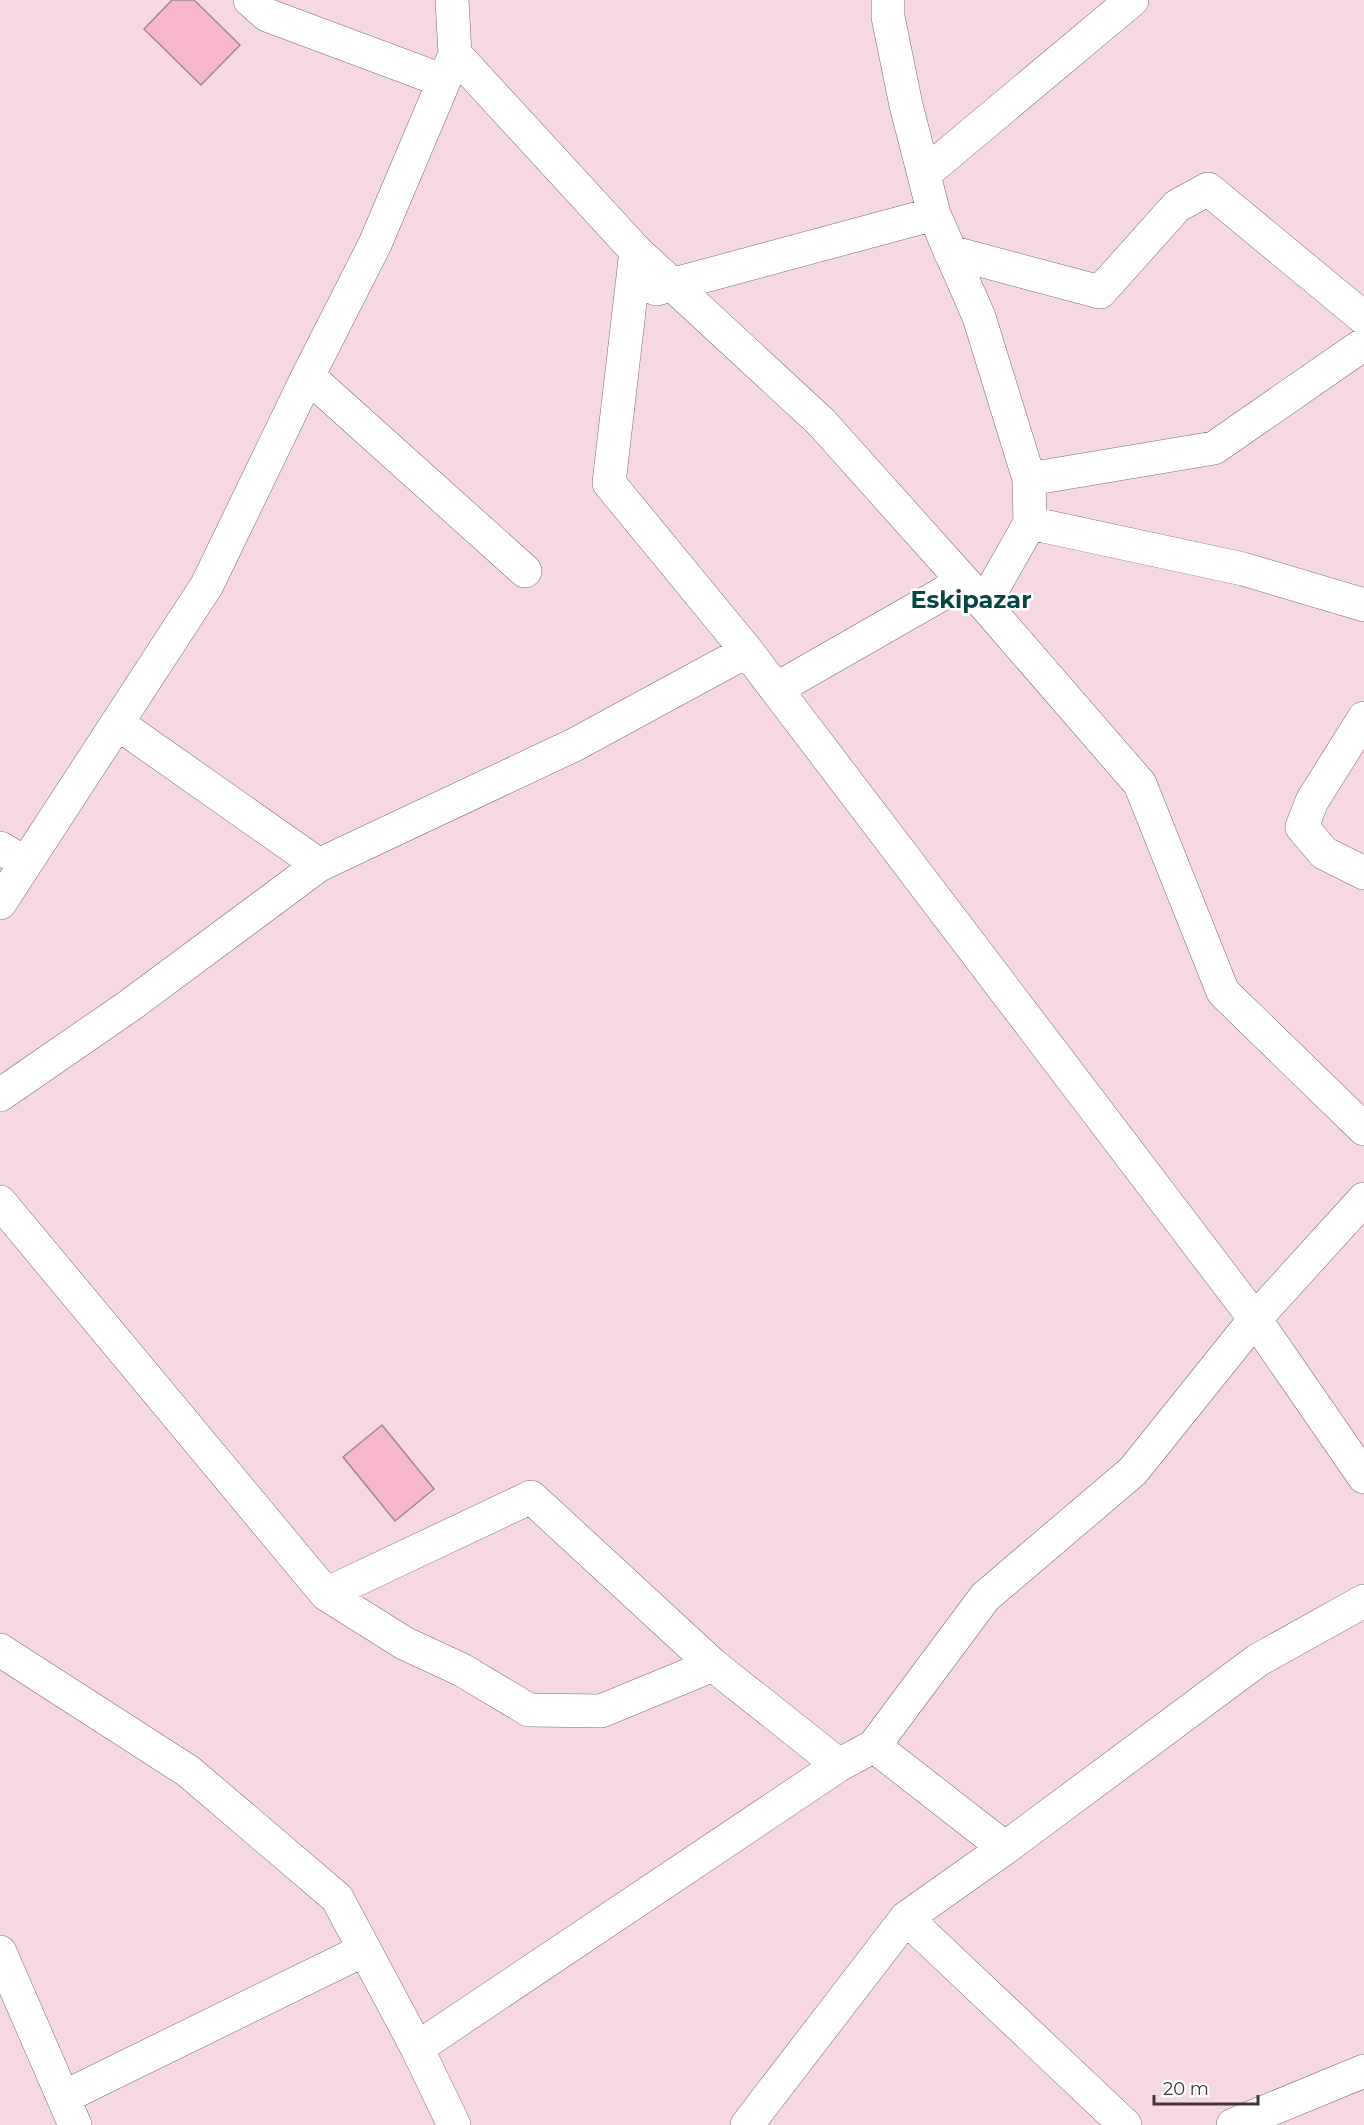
<svg xmlns="http://www.w3.org/2000/svg" width="1364" height="2125" viewBox="0 0 1364 2125" font-family="Montserrat,sans-serif">
<rect width="100%" height="100%" fill="#f6d8e2"/>
<path fill="#f6b7cd" stroke="#a28690" stroke-width="1.5" d="M172,0H194L240,45L201,85L144,29Z
M382,1425L434,1489L395,1521L343,1457Z"/>
<g fill="none" stroke-linecap="round" stroke-linejoin="round">
<defs>
<path id="street" d="M250,0L267,15L444,81
M888,0V17L906,105L934,214L979,317L1029,479L1030,523L984,604
M455,54L636,251
M924,174L1132,0
M950,252L1100,292L1177,206L1208,189L1364,318
M656,289L934,214
M308,376L525,571
M1029,479L1214,448L1364,344
M1030,523L1243,569L1364,605
M776,689L963,582
M1364,718L1312,801L1302,827L1324,853L1364,873
M117,723L319,865
M0,848L26,863
M0,903L207,585L308,376L375,244L444,81L455,54L452,0
M0,1095L129,1006L319,865L574,745L747,651
M1364,1129L1223,992L1140,784L984,604L821,422L636,251L609,483L747,651L1255,1319L1364,1477
M0,1202L326,1594
M0,1650L188,1771L337,1898L417,2048L454,2125
M713,1665L601,1711L529,1710L462,1670L404,1643L326,1594L531,1497L713,1665L839,1765
M874,1746L1005,1848
M906,1918L1125,2125
M0,1952L75,2125
M417,2048L839,1765L874,1746L985,1597L1133,1471L1255,1319L1364,1199
M64,2097L364,1950
M747,2125L906,1918L1005,1848L1258,1660L1364,1601
M1233,2125L1364,2071"/>
</defs>
<use href="#street" stroke="#826871" stroke-width="34"/>
<use href="#street" stroke="#fff" stroke-width="33"/>
</g>
<g text-anchor="middle" stroke-width="5" stroke-linejoin="round" paint-order="stroke">
<g font-size="24" font-weight="bold" fill="#064744" stroke="#fff">
<text x="971" y="608">Eskipazar</text>
</g>
</g>
<path d="M1154 2095v9h104v-9" fill="none" stroke="#42363a" stroke-width="3"/>
<text x="1163" y="2095" font-size="18" fill="#42363a" stroke="#ffffff" stroke-width="4.5" paint-order="stroke">20 m</text>
</svg>
